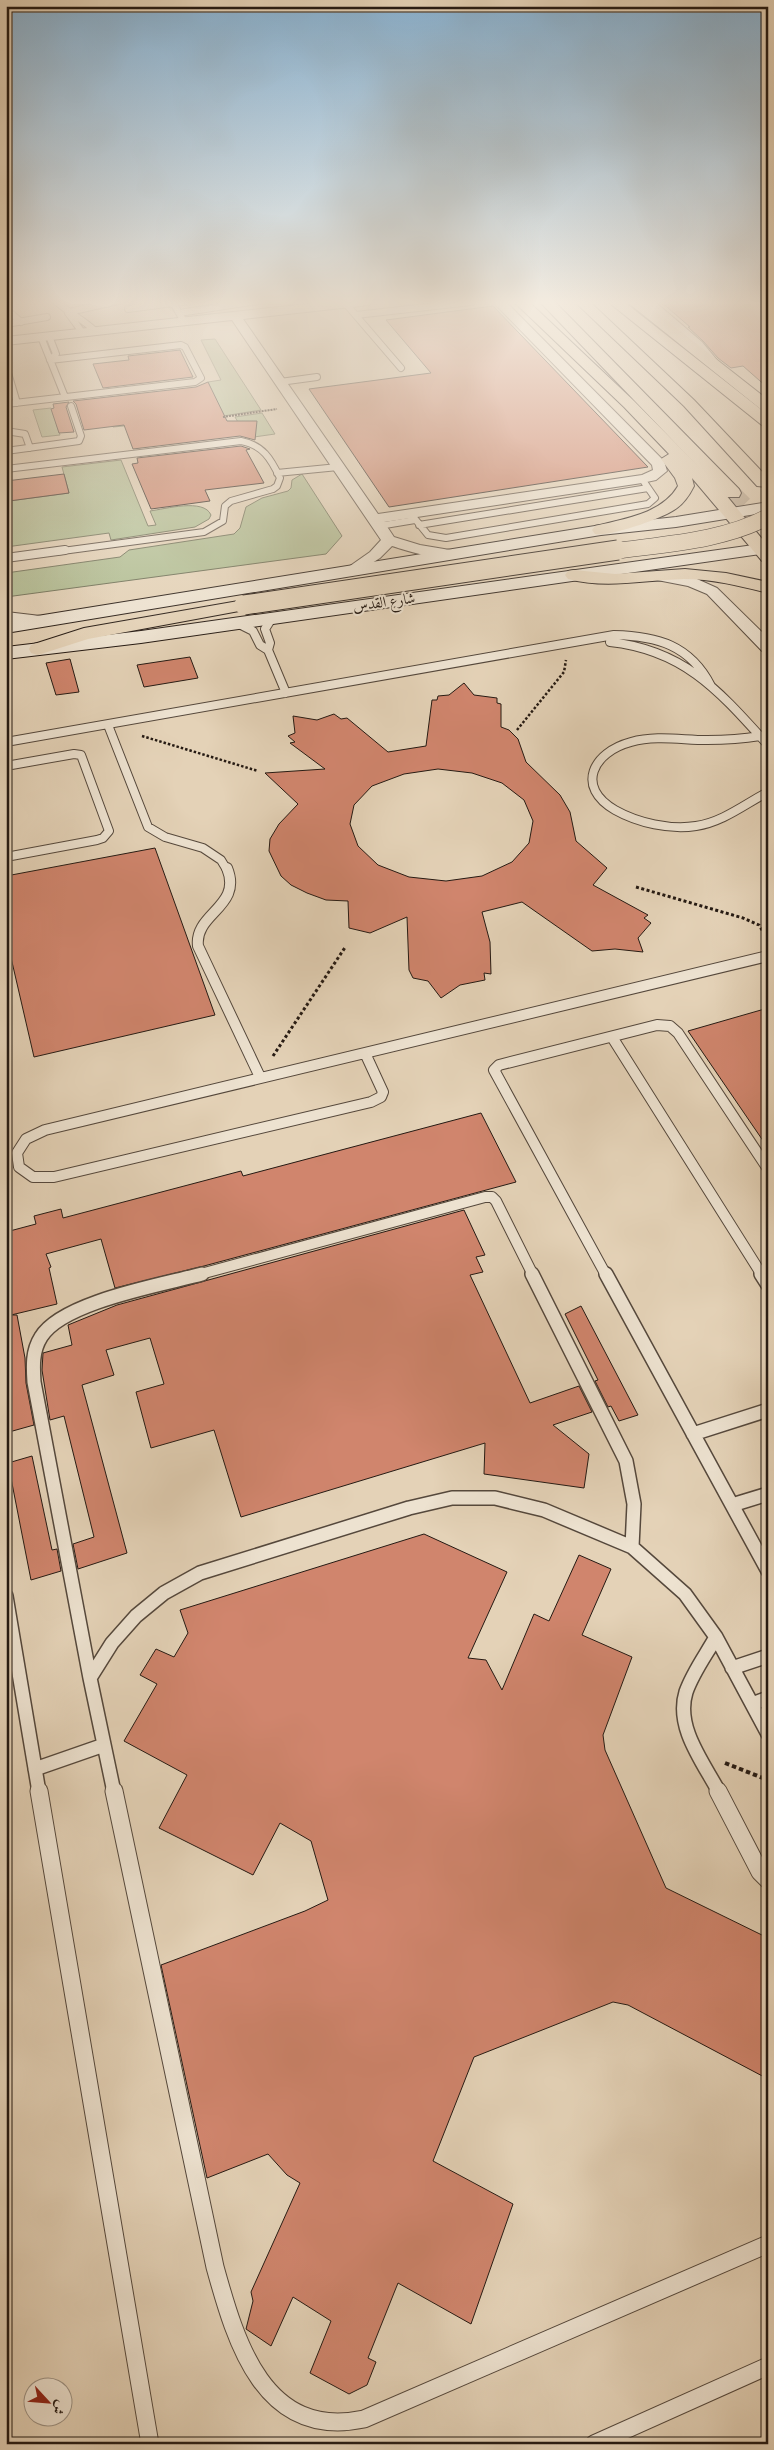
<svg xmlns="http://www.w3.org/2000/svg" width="774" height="2450" viewBox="0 0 774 2450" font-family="'Gentium Book Plus',Amiri,serif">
<rect width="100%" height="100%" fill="#e4d2b7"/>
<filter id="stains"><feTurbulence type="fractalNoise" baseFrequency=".004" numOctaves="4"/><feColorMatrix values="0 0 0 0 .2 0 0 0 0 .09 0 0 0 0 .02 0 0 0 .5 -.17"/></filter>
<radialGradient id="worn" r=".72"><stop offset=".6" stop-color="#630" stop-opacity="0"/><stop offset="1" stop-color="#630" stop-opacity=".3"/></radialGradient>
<path fill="#b0bd92" stroke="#6a6c52" d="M215,339L261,410L217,417L113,427L104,402L211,389L208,382L221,380L201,340Z
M51,408L60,435L42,437L33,410Z
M262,413L275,434L247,438L235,417Z
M121,460L148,526L156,525L150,511C165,509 204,498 211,515L209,519L195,527L111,540L109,533L6,547V491L9,501L69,493L62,467Z
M302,474L342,536L326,554L6,597V573L120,557L129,550L234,534L240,528L246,507L262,498L288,491L291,488L292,480Z"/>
<path fill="#d0856d" stroke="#251a13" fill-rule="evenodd" d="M660,301H768V388L743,366L731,368L718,358L703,341L688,327H690Z
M493,306L648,467L389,507L309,389L431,373L386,320Z
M180,350L193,377L103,388L93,364L129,360L128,356Z
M208,382L227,421H257L255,440L240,436L133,449L124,425L84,430L76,404L73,401L196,387Z
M69,402L66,407L74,432L59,433L51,409L54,408L53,404Z
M241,446L250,449L246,450L264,483L205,490L210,501L151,509L132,464L138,463L137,458Z
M64,474L69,493L9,501L6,481Z
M190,657L198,678L144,687L137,665Z
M70,659L79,692L56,695L46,663Z
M464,683L474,695L497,698V703L501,704V727L509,730L518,739L526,762L560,795L570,812L576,841L607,868L593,885L648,915L644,918L651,923L638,938L643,952L615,949L592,951L522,902L482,912L490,942L491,974L484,973L485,980L460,985L441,998L428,981L413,978L409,970L407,917L370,933L349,928L348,901L326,900L307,893L291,885L281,876L269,851L270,839L279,824L298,804L265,773L325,769L290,743L295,742L288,736L295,733L293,716L317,720L334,714L341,719L347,718L388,752L426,746L432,700H437L438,696L449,695ZM438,769L472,773L502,783L524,800L533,821L529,843L512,862L482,876L446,881L409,877L378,865L358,846L350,824L354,805L372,786L404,774Z
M155,848L215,1015L34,1057L6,936V876Z
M768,1008V1148L688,1031Z
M481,1113L516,1182L204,1266L115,1288L101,1239L46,1254L51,1267L49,1268L57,1304L11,1315H17L25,1358L26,1383L34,1425L9,1432L6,1419V1232L36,1224L34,1216L61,1209L63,1218L241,1171L243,1176Z
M464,1210L485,1255L476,1257L483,1272L470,1275L530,1403L579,1386L592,1412L553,1425L589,1454L584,1488L484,1474L485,1443L241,1517L214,1430L151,1448L136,1392L164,1384L150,1338L106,1350L114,1375L82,1385L127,1553L78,1569L73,1544L94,1537L64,1416L50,1420L42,1370L43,1353L72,1345L68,1325L117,1305Z
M581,1306L638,1415L619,1421L611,1406L608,1407L595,1381L598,1380L565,1314Z
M32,1456L52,1550L57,1549L61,1571L31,1580L8,1463Z
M424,1534L507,1572L468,1658L486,1660L502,1690L534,1614L549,1621L579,1555L611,1569L582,1635L632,1657L603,1735L605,1750L666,1888L768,1938V2079L628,2005L613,2002L474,2057L433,2161L513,2204L471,2324L398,2283L368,2358L376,2362L367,2385L349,2394L310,2373L331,2321L293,2297L271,2346L246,2329L253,2301L251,2292L300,2183L287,2175L268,2154L207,2178L161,1965L305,1911L328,1900L311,1841L280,1823L253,1875L159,1828L187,1775L124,1741L157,1684L140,1675L156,1649L174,1657L188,1633L180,1610Z"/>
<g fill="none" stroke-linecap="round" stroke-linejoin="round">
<path stroke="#bead96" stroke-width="16" stroke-dasharray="16 8" stroke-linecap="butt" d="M733,493L768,528"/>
<defs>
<path id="lane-far4" d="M56,301C68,313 83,319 95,331
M175,301L173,303L190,301
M346,304L401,368
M6,309L21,322
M128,309L173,303L182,318
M69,312L118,301
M68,313L82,332
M179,313L258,301
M356,315L471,302
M6,324L47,317
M49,336L56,354L50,360
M41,337L65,397
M6,366L17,403
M280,382L317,377
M6,404L195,382L201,378L185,347L181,345L50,360
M6,431L25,434L30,448
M6,451L79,441L81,436L71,406
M6,469L241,441C263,445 271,459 280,478L277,486L273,489L231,501L225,506L223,521L204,532L55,552
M277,473L338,467
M411,514L428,535L446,538L648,504L655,498L642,479
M419,525L648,488
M379,526L415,520"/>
<path id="lane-far3" d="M6,558L65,550
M6,616L40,620
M237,623L253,631L260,645L268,650L286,693
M610,642C685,650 720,692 768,745
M268,650L270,643L265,629L272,618
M108,725L148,827L165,837L203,848L221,860L227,870
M760,736C742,739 725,740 707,740C682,740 656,735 631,742C593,752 575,787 615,810C638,823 670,830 696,826C723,822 745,804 768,792
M6,742L614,635C657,636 690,645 711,686
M6,766L74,754L81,755L109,831L103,838L97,840L6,857"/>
<path id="lane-far2" d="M227,868C243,907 194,913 198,946L260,1077
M612,1037L762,1275
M365,1053L383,1092L381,1097L371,1102L54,1177H33L19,1167L17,1153L26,1139L45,1130L768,956
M197,1275L485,1197H492L496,1201L533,1275
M606,1275L494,1070L499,1065L657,1025L670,1026L678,1033L768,1169"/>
<path id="lane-far1" d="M532,1274L626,1461L634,1504L632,1547
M606,1274L768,1571
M761,1274L768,1285
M693,1434L768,1410
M732,1505L768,1494
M6,1596L39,1792
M716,1637C706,1655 693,1672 686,1692C675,1727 703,1762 719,1792
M732,1668L768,1656
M90,1678L34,1382C33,1367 32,1351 41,1337C62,1302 161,1285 202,1274
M752,1704L768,1698
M35,1769L104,1745
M114,1792L90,1678L112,1643L136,1616L164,1593L200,1573L409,1508L452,1498H495L544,1510L632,1547L685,1594L716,1637L768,1734"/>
<path id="lane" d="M39,1791L150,2444
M114,1791L215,2267C236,2343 264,2440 364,2419L768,2244
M718,1791L760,1872L768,1880
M594,2444L768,2366"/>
<path id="street" d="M334,301H375L369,305L243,319L378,514L642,475L653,470L652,465L492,301H505L664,461L667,471L656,480L642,483L384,522L394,537L420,545L456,551L459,554C450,565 404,550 392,546L380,558L355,574L350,572L347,569L350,566L370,552L381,540L232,320L6,345V337Z
M641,301H654L702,342L721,365L719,368H711L694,348Z
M657,571L697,579L717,588L768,638V653L762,651L707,594L688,586L652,579L649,576Z"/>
<path id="secondary" d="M768,502V512L676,527L601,535L6,633V621L601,525L676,517Z
M768,543V553L141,643L6,659V647L141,631Z"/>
<path id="primary" d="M513,301H528L634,401L721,489L768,546V562L762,561L692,478L694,486C690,494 685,502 677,508C664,518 610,537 595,534L592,530L595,526C623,519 662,514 678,486L675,478L661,459L669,454L624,407Z
M626,301H642L768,400V413L763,411Z
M685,569L726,573L768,582V593C740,586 712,579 684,579C644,580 607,589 568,579L565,575L568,571L574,570L615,574Z"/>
<path id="highway" d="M539,301H554L739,489L741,493L739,497H727Z
M574,301H589L694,400L768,478V487L757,486L684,406Z
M607,301H623L768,415V428L763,426Z
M244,600L250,601L253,605L250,609L88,639L38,655L31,653L29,649L31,645L84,628Z"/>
</defs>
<use href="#lane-far4" stroke="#55483c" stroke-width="8"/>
<use href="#lane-far3" stroke="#55483c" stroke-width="10"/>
<use href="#lane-far2" stroke="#55483c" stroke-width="12"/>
<use href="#lane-far1" stroke="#55483c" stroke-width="16"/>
<use href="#lane" stroke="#55483c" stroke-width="19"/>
<use href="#street" stroke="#55483c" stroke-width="2"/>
<use href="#secondary" stroke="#251a13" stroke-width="2"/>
<use href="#primary" stroke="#251a13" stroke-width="2"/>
<use href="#highway" stroke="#251a13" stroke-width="2"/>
<path stroke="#251a13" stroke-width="2" stroke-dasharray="2 1" stroke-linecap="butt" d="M223,417L277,409"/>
<path stroke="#251a13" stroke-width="2.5" stroke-dasharray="2.5 2" stroke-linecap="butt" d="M517,730L564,672L566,660
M142,736L258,771"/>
<path stroke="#251a13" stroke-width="3" stroke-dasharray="3 2.5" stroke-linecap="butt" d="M636,887L743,918L759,925L768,940
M273,1056L346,946"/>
<path stroke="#251a13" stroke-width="4" stroke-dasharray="4.5 3" stroke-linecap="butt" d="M725,1763L768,1780"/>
<use href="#lane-far4" stroke="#ede2d0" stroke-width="6"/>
<use href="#lane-far3" stroke="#ede2d0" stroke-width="8"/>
<use href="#lane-far2" stroke="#ede2d0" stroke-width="10"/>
<use href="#lane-far1" stroke="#ede2d0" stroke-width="13"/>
<use href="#lane" stroke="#ede2d0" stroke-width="17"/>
<use href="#street" fill="#ede2d0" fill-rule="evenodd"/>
<use href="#secondary" fill="#ede2d0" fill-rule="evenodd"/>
<use href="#primary" fill="#e4d2b7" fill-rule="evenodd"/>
<use href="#highway" fill="#e4d2b7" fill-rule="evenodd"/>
<defs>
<path id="highway-bridge-far1" d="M609,552C662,544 720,542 768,517"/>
<path id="highway-bridge" d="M244,605L618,550"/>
</defs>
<use href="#highway-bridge-far1" stroke="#251a13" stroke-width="17" stroke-linecap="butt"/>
<use href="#highway-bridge" stroke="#251a13" stroke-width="21" stroke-linecap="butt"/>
<use href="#highway-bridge-far1" stroke="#e4d2b7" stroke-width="16"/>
<use href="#highway-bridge" stroke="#e4d2b7" stroke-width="19"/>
</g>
<linearGradient id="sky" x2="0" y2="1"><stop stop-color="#89b4d5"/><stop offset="0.47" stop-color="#f3ebdf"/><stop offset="1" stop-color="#f3ebdf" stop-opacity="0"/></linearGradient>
<rect width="774" height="644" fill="url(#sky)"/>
<g text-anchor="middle" stroke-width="4" stroke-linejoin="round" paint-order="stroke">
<g font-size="15" fill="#251a13" stroke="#ede2d0">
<text transform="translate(384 602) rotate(-8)" y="5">شارع القدس</text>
</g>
</g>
<rect width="774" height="2450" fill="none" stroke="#e4d2b7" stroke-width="25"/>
<rect x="8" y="8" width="759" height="2435" fill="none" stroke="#251a13" stroke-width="2.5"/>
<rect x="12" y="12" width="749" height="2425" fill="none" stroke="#251a13"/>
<g transform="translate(48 2402) rotate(116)"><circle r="24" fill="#ede2d0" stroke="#9d9284"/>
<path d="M0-4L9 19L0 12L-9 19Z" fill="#8f2418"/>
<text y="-8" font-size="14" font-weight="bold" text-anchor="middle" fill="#251a13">ش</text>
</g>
<rect width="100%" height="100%" filter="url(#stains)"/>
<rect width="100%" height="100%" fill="url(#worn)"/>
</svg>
